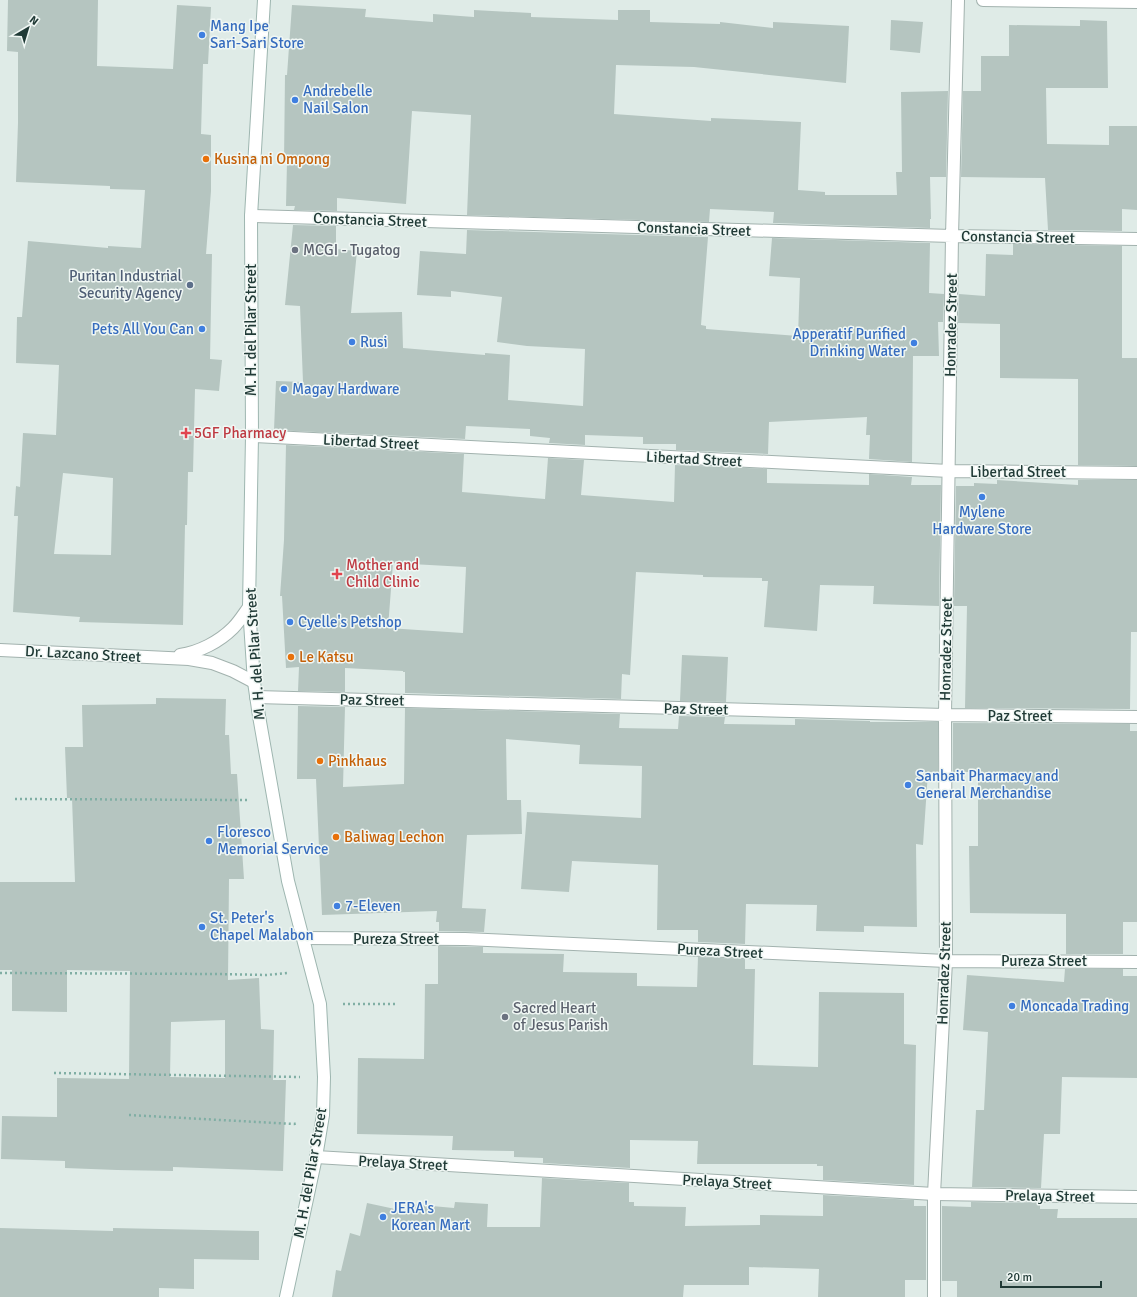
<svg xmlns="http://www.w3.org/2000/svg" width="1137" height="1297" viewBox="0 0 1137 1297" font-family="Signika,sans-serif">
<rect width="100%" height="100%" fill="#dfebe7"/>
<path fill="#b5c5c0" fill-rule="evenodd" d="M8,0H98L97,66L173,69L177,5L211,7L208,64H203L201,134L211,135V191L206,254H212L210,359L222,360L219,391L195,389L193,472H188L187,525H185L183,625L79,622L80,617L13,612L18,516H14L16,486L20,487L23,433L56,435L59,365L16,363L17,317H22L28,241L108,248V246L141,248L145,190L110,189V186L16,182L18,123V52L7,51ZM63,473L113,478L111,555L54,554Z
M292,5L366,9L365,17L433,22V14L474,17V10L531,13V17L618,20V10H650V22L720,24V22L773,28V22L849,26L846,83L694,67L616,65L614,114L711,121V118L801,122L798,190L825,192V195H897L896,172H902L901,92L948,91L946,177H930L931,219H930V228L773,223L774,212L710,209L709,222L467,215L471,115L412,111L406,204L337,198V211L294,210L295,206H286L287,162H284L285,75H287Z
M891,20L923,22L920,53L890,50Z
M1080,20L1107,21L1108,88H1046L1047,144L1109,145V126H1137V210L1122,209V231L1048,230L1045,178L961,177L963,91H981V56H1009V25L1080,26Z
M293,225L336,226V249L357,251L351,313L402,312L403,348L485,355V353L510,355L508,400L583,406L585,349L527,346L497,342L502,297L451,291V297L417,295L420,251L466,254L467,230L708,237L701,325L706,326V329L798,336L800,278L769,276L772,238L930,243L929,293L944,294L943,322H938L939,356H913L912,462L869,459L870,435H866L867,417L769,422L768,454L676,450V444H643V437L585,435V445L549,443L550,438L530,436V429L466,426L465,439L274,430L276,381L303,382L300,306L285,305Z
M1013,244L1122,246V358H1137V466L1078,465V379L1000,378V324L958,323L959,294L985,296L986,254L1013,255Z
M286,445L464,454L462,492L545,499L548,458L584,460L581,495L674,502L675,465L767,469V483L869,485V474L912,477L911,485H941L939,606L873,604L874,586L820,585L817,631L764,627L768,581H762V578L703,577V575L636,572L630,675L622,674L621,699L405,693V672H403V671L345,668V692L298,691L299,667L286,668L282,596H280L284,540ZM393,563L466,567L463,633L388,628Z
M997,480L1078,485V480H1137V632H1131L1130,709L965,708L967,606H954L956,486H974V483L997,484Z
M682,655L728,657L726,702L680,701Z
M156,698L226,699L225,735H229L231,774H237L244,879H229L228,980L259,978L261,1029L274,1030L273,1080H286L283,1171L173,1167V1171L117,1170L65,1168V1161L1,1159L2,1116L57,1117V1078L129,1079L130,971L67,970V1012L12,1011V970H0V882H75L72,798H67L65,747H83L82,705L156,704ZM225,1020V1078L170,1077L171,1022Z
M298,706L345,707L343,787L404,784L405,708L620,714L619,728L678,729L679,716L725,717L724,724L795,725V719L870,721V722H938V772H928L923,845L916,844L917,927L864,926V932L816,931L817,905L746,904L745,944L698,942V930H657L658,865L572,861L569,892L521,889L527,812L641,818L642,766L579,764L580,745L506,739L507,800H521L522,834L467,835L462,908L486,909L484,932L439,931V922H436L437,911L322,915L316,779H297Z
M953,723L1130,724V731H1137V922H1123V954H1066V914L970,913L969,846H978V772H953Z
M438,946L483,947V953L564,954L563,972L637,973V986L697,987L698,957L745,959V969H755L753,1065L818,1067L819,992L904,993V1044L916,1045L914,1185L823,1180V1166H817V1164H697L698,1141L630,1140V1168L543,1163V1158L514,1157V1151L452,1150L453,1136L357,1134L358,1058L424,1059L425,984H438Z
M1065,969H1123V976H1137V1078L1062,1077L1060,1134H1044L1041,1188L972,1187L976,1110H984L988,1032L963,1030L967,975L1064,982Z
M542,1178L629,1183V1202H634V1206L686,1207L685,1226L760,1225V1215L823,1216V1195L914,1200V1206H926V1280H905V1297H818L819,1269L749,1267V1285H684L683,1297H332L336,1270L341,1271L350,1233L360,1236L367,1203L409,1212L410,1204L454,1208L455,1202L488,1204L487,1227H540Z
M971,1202L1040,1203V1209H1058L1057,1218H1137V1297H957V1281H942V1206L971,1207Z
M0,1228L113,1231V1228L259,1231V1260L194,1259V1289L159,1288V1297H0Z"/>
<g fill="none" stroke-linecap="round" stroke-linejoin="round">
<defs>
<path id="minor" d="M983,0L1137,2
M251,216L952,236L1137,239
M252,436L949,471L1137,473
M256,697L945,715L1137,717
M303,938L465,939L946,961L1137,962
M934,1297V1194L946,961L945,715L952,236L958,0"/>
<path id="tertiary" d="M0,650L189,659L212,663L233,671L254,682
M180,655C199,652 219,642 233,628C239,622 244,614 249,607
M316,1157L934,1194L1137,1197"/>
<path id="secondary" d="M264,0L251,216L252,436L249,607L254,682L259,716L288,881L320,1004L324,1077L323,1115L316,1157L286,1297"/>
</defs>
<use href="#minor" stroke="#a2b2ae" stroke-width="14"/>
<use href="#tertiary" stroke="#a2b2ae" stroke-width="14"/>
<use href="#secondary" stroke="#9eb6b0" stroke-width="14"/>
<path stroke="#80aea4" stroke-width="2.5" stroke-dasharray="2 3" stroke-linecap="butt" d="M15,799L249,800
M0,973L219,974L266,975L287,973
M343,1004H396
M54,1073L300,1077
M129,1115L294,1124L298,1123"/>
<use href="#minor" stroke="#fff" stroke-width="12"/>
<use href="#tertiary" stroke="#fff" stroke-width="12"/>
<use href="#secondary" stroke="#fff" stroke-width="12"/>
</g>
<g fill="#3f7fe0" stroke="#f0f7f4" stroke-width="1.5">
<circle cx="202" cy="35" r="4"/>
<circle cx="295" cy="100" r="4"/>
<circle cx="202" cy="329" r="4"/>
<circle cx="352" cy="342" r="4"/>
<circle cx="914" cy="343" r="4"/>
<circle cx="284" cy="389" r="4"/>
<circle cx="982" cy="497" r="4"/>
<circle cx="290" cy="622" r="4"/>
<circle cx="908" cy="785" r="4"/>
<circle cx="209" cy="841" r="4"/>
<circle cx="337" cy="906" r="4"/>
<circle cx="202" cy="927" r="4"/>
<circle cx="1012" cy="1006" r="4"/>
<circle cx="383" cy="1217" r="4"/>
</g>
<g fill="#e8710a" stroke="#f0f7f4" stroke-width="1.5">
<circle cx="206" cy="159" r="4"/>
<circle cx="291" cy="657" r="4"/>
<circle cx="320" cy="761" r="4"/>
<circle cx="336" cy="837" r="4"/>
</g>
<g fill="#6b7280" stroke="#f0f7f4" stroke-width="1.5">
<circle cx="295" cy="250" r="4"/>
<circle cx="505" cy="1017" r="4"/>
</g>
<circle fill="#5c6f8a" stroke="#f0f7f4" stroke-width="1.5" cx="190" cy="285" r="4"/>
<g fill="#e0444e" stroke="#f0f7f4" stroke-width="1.5">
<path d="M184 427h4v4h4v4h-4v4h-4v-4h-4v-4h4z"/>
<path d="M335 568h4v4h4v4h-4v4h-4v-4h-4v-4h4z"/>
</g>
<g text-anchor="middle" stroke-width="3" stroke-linejoin="round" paint-order="stroke">
<g font-size="15" fill="#366cbe" stroke="#f0f7f4" text-anchor="start">
<text x="210" y="31">Mang Ipe<tspan x="210" dy="17">Sari-Sari Store</tspan></text>
<text x="303" y="96">Andrebelle<tspan x="303" dy="17">Nail Salon</tspan></text>
<text x="194" y="334" text-anchor="end">Pets All You Can</text>
<text x="906" y="339" text-anchor="end">Apperatif Purified<tspan x="906" dy="17">Drinking Water</tspan></text>
<text x="360" y="347">Rusi</text>
<text x="292" y="394">Magay Hardware</text>
<text x="982" y="517" text-anchor="middle">Mylene<tspan x="982" dy="17">Hardware Store</tspan></text>
<text x="298" y="627">Cyelle's Petshop</text>
<text x="916" y="781">Sanbait Pharmacy and<tspan x="916" dy="17">General Merchandise</tspan></text>
<text x="217" y="837">Floresco<tspan x="217" dy="17">Memorial Service</tspan></text>
<text x="345" y="911">7-Eleven</text>
<text x="210" y="923">St. Peter's<tspan x="210" dy="17">Chapel Malabon</tspan></text>
<text x="1020" y="1011">Moncada Trading</text>
<text x="391" y="1213">JERA's<tspan x="391" dy="17">Korean Mart</tspan></text>
</g>
<g font-size="15" fill="#c56008" stroke="#f0f7f4" text-anchor="start">
<text x="214" y="164">Kusina ni Ompong</text>
<text x="299" y="662">Le Katsu</text>
<text x="328" y="766">Pinkhaus</text>
<text x="344" y="842">Baliwag Lechon</text>
</g>
<g font-size="15" fill="#203a36" stroke="#f0f7f4">
<text transform="translate(370 220) rotate(2)" y="5">Constancia Street</text>
<text transform="translate(694 229) rotate(2)" y="5">Constancia Street</text>
<text transform="translate(1018 237) rotate(1)" y="5">Constancia Street</text>
<text transform="translate(951 325) rotate(-89)" y="5">Honradez Street</text>
<text transform="translate(251 330) rotate(-90)" y="5">M. H. del Pilar Street</text>
<text transform="translate(371 442) rotate(3)" y="5">Libertad Street</text>
<text transform="translate(694 459) rotate(3)" y="5">Libertad Street</text>
<text x="1018" y="477">Libertad Street</text>
<text transform="translate(946 649) rotate(-89)" y="5">Honradez Street</text>
<text transform="translate(83 654) rotate(3)" y="5">Dr. Lazcano Street</text>
<text transform="translate(255 654) rotate(-94)" y="5">M. H. del Pilar Street</text>
<text transform="translate(372 700) rotate(1)" y="5">Paz Street</text>
<text transform="translate(696 709) rotate(1)" y="5">Paz Street</text>
<text x="1020" y="721">Paz Street</text>
<text x="396" y="944">Pureza Street</text>
<text transform="translate(720 951) rotate(3)" y="5">Pureza Street</text>
<text x="1044" y="966">Pureza Street</text>
<text transform="translate(944 973) rotate(-88)" y="5">Honradez Street</text>
<text transform="translate(403 1163) rotate(3)" y="5">Prelaya Street</text>
<text transform="translate(310 1173) rotate(-80)" y="5">M. H. del Pilar Street</text>
<text transform="translate(727 1182) rotate(3)" y="5">Prelaya Street</text>
<text transform="translate(1050 1196) rotate(1)" y="5">Prelaya Street</text>
</g>
<g font-size="15" fill="#5b616d" stroke="#f0f7f4" text-anchor="start">
<text x="303" y="255">MCGI - Tugatog</text>
<text x="513" y="1013">Sacred Heart<tspan x="513" dy="17">of Jesus Parish</tspan></text>
</g>
<g font-size="15" fill="#4e5e75" stroke="#f0f7f4" text-anchor="end">
<text x="182" y="281">Puritan Industrial<tspan x="182" dy="17">Security Agency</tspan></text>
</g>
<g font-size="15" fill="#be3a42" stroke="#f0f7f4" text-anchor="start">
<text x="194" y="438">5GF Pharmacy</text>
<text x="346" y="570">Mother and<tspan x="346" dy="17">Child Clinic</tspan></text>
</g>
</g>
<g transform="translate(28 28) rotate(38)" stroke="#f0f7f4" stroke-width="3" paint-order="stroke">
<path d="M0-3L7 15L0 10L-7 15Z" fill="#203a36"/>
<text y="-6" font-size="11" font-weight="bold" text-anchor="middle" fill="#203a36">N</text>
</g>
<path d="M1001 1281v6h100v-6" fill="none" stroke="#203a36" stroke-width="2"/>
<text x="1007" y="1281" font-size="12" fill="#203a36" stroke="#f0f7f4" stroke-width="3" paint-order="stroke">20 m</text>
</svg>
